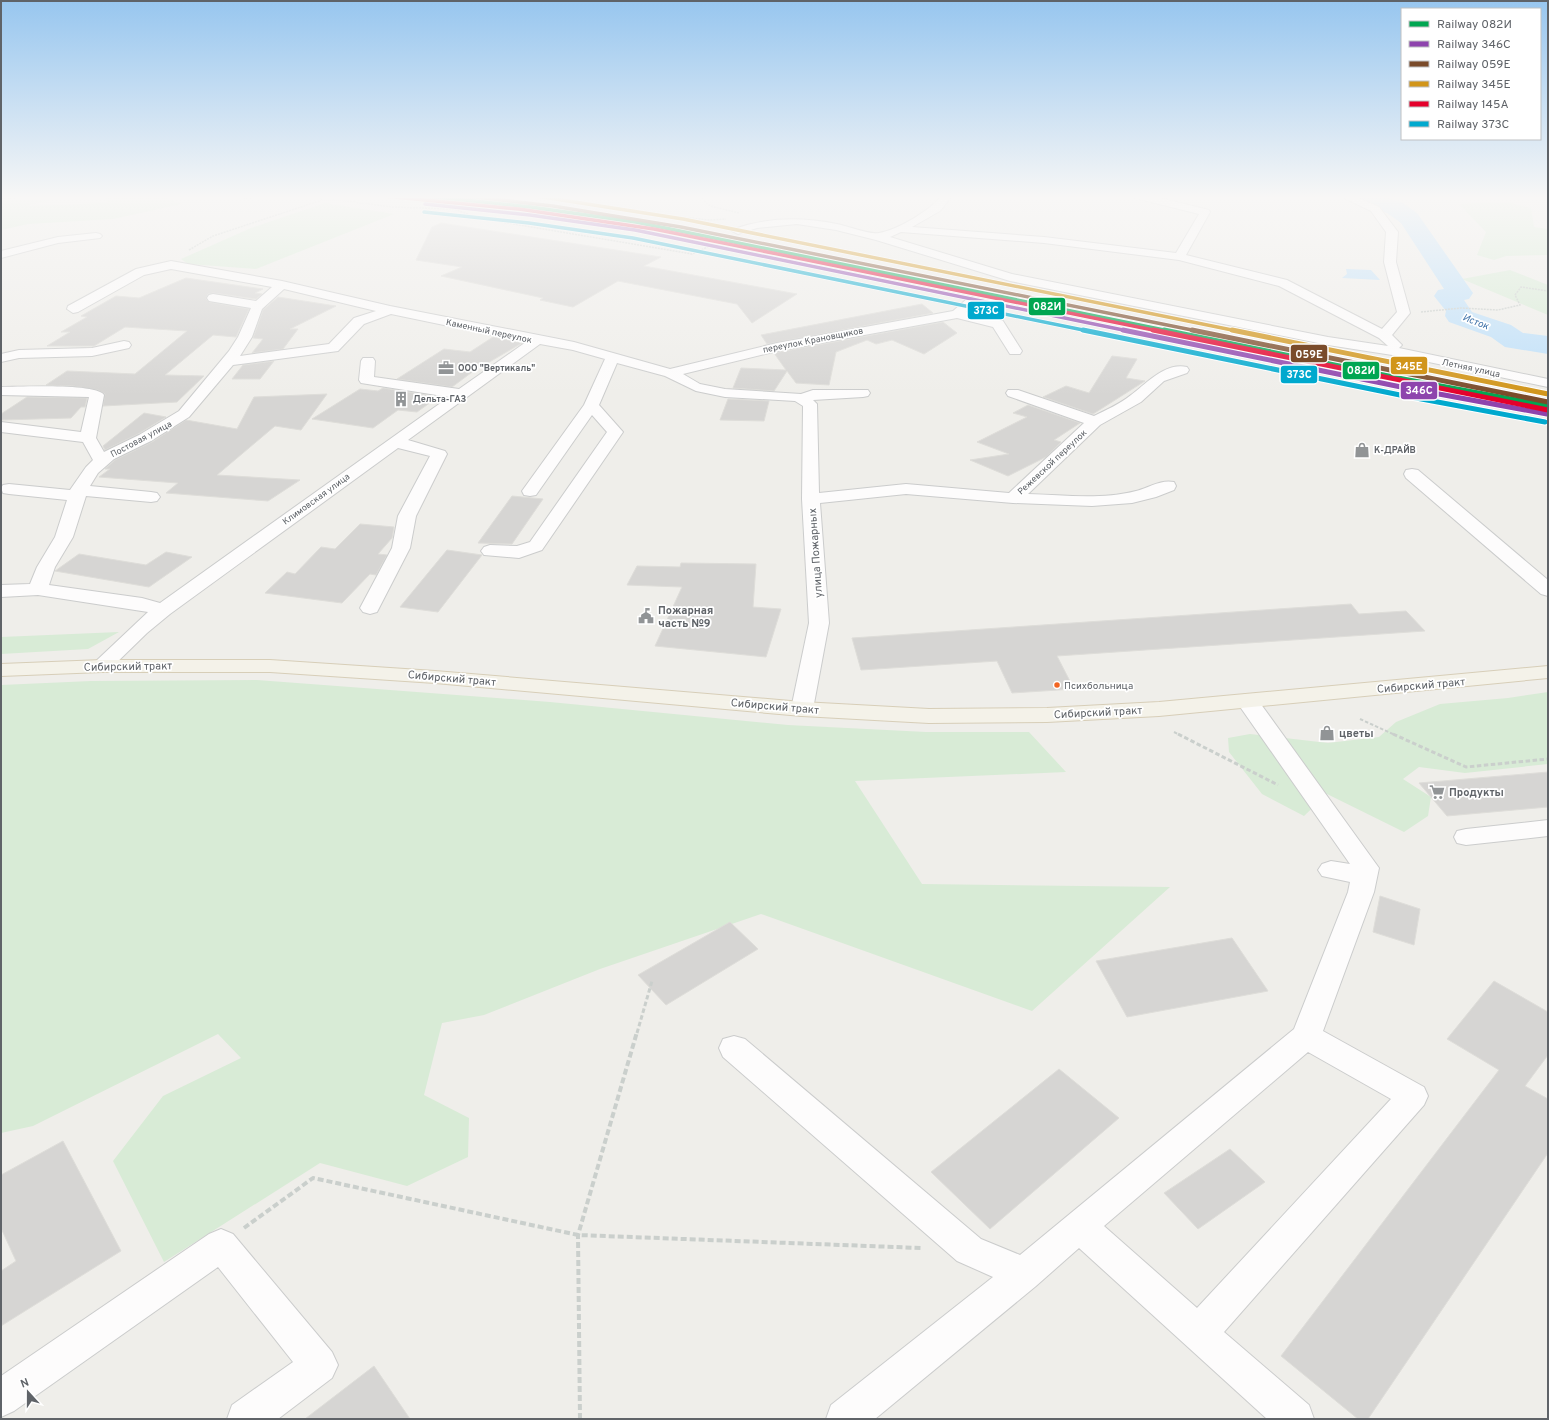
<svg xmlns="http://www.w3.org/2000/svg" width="1549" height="1420" viewBox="0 0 1549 1420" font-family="Overpass,sans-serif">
<rect width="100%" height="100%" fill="#efeeea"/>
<path fill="#d8ebd6" d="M114,196H160L182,204L113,219L28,224L1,230V201L55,199L26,206L109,203L104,198Z
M1506,202L1531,208L1534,227L1548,229V255L1506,256L1494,260L1477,255L1486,232L1459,204Z
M325,203L394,214L256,269L188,264L181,259L251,228Z
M1510,270L1548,285V315L1462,279Z
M119,632L88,649L1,654V637Z
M257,680L550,702L788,725L926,732H1029L1066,772L855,781L922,884L1170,887L1032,1011L761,914L600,969L484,1015L442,1023L424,1095L469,1118L468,1157L407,1186L320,1163L164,1262L113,1161L163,1096L241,1058L218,1034L33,1126L1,1133V685L91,681Z
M1548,692V764L1465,773L1419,767L1403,779L1431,797L1428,816L1404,832L1327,794L1304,816L1262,794L1229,752L1228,738L1250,734L1328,743L1379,737L1396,722L1440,704L1508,698Z"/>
<path fill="#bfe0f9" d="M1346,269L1371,270L1380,280L1342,278L1347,274Z"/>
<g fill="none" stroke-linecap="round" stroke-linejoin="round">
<path fill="#bfe0f9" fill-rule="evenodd" d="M1352,196H1383L1403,203L1417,213L1473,293L1469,299L1464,300L1472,312L1511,325L1523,333L1548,336V354L1505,347L1491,337L1449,322L1445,316L1446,311L1434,296L1438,290L1444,289L1401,223L1387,213L1355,201Z"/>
</g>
<path fill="#d6d5d3" stroke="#deddd9" d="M441,223L661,257L644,266L797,294L752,323L737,304L618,281L573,307L540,300L543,298L441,276L462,267L416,260L432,227Z
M186,278L263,289L255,293L262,294L256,299L213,293L208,294L206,299L209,302L249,309L236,337L213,335L165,375L204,376L177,402L103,406L105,394L98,390L73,386L46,385L67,371L135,374L187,331L125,327L94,346H47L70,332H61L87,317L81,316L116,296L139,298Z
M278,297L336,306L290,329H298L283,349L252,353L263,339L253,338L263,310Z
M922,304L933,313L767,344L761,335Z
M943,322L957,333L924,354L892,340L876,344L867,340L836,352L829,385L796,383L787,371L774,391L733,388L741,368L786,370L774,353Z
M493,337L522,343L486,364H483L452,387L397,379L444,349L470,352Z
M1112,356L1137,359L1126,378L1145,381L1093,414L1043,397L1066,386L1089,393Z
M274,361L260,379H232L243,365Z
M383,388L438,397L417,412L398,410L373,428L312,419L360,389L378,391Z
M327,394L301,430L275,426L217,475L300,480L268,501L166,493L178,483L99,477L110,469H105L115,460L152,442L186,420L237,429L254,397Z
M27,397L87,398L85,407H81L71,418L1,420V414Z
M728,399L769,401L764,421L720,420Z
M1028,405L1080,423L1054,440L1061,442L1046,457L1008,476L970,460L1009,454L977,442L1027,417L1013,413Z
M144,413L166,417L138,434L105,450L103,446Z
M512,496L543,499L512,544L478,543Z
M360,524L394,527L392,538L378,554L387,555L376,575L370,574L342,603L265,593L287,572L295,574L321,547L335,549Z
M447,550L482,555L438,612L400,607Z
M166,552L192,557L149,587L55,571L79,554L146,565Z
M681,563L756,564L753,607L781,609L766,657L655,646L682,587L627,585L637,566L680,567Z
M1351,604L1359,614L1406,611L1425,631L1057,656L1074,689L1012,693L997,661L861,670L852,638Z
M1548,772V807L1447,816L1419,783Z
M1380,896L1420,909L1414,945L1373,932Z
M730,922L758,949L666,1005L638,975Z
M1232,938L1268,991L1127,1017L1096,961Z
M1494,981L1548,1012V1055L1525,1086L1548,1099V1153L1368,1419H1358L1281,1356L1499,1070L1447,1039Z
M1059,1069L1119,1118L990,1229L931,1172Z
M63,1141L121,1251L1,1326V1271L16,1261L1,1228V1175Z
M1230,1149L1265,1182L1198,1229L1164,1193Z
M374,1366L410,1419H305Z"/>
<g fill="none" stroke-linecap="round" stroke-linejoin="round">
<defs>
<path id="minor" d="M942,196H952L940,211L912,227L1044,237L1176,253L1199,214L1135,198L1134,196H1152L1209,210L1210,212L1186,255L1287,280L1382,329L1397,312L1384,262L1386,232L1371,211L1340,196H1354L1379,207L1398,232L1396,262L1410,313L1392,335L1402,345L1399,348L1548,379V387L1405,357L1328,345L1010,281L876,240L836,230L797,224L757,228L738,234L732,231L734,229C768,217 802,217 837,224C848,226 869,235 879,233C898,230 930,210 942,196ZM901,232L1044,243L1179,260L1279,286L1379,338L1388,346L1328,337L1012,274L890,237Z
M96,233L100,234L102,236L100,238L58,243L1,258V251L58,237Z
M171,261L282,281L390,306L574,342L670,369L777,343L953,311L968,298L972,297L978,301L966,312L1003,321L1022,351L1020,354H1010L993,327L957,318L777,351L683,374L700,384L725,389L801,394L813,390H868L870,393L868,396L863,397L813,400L817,404L819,493L906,484L1009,493L1084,423L1008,396L1006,393L1008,390H1018L1094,416C1106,410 1120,404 1131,395C1146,384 1165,362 1187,367L1189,370L1187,373L1164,381L1141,402L1100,425L1028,494C1063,495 1101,500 1136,491C1148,488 1161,479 1174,482L1176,486L1174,490L1156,497L1132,503L1092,506L1013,503L906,494L820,503L829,623L813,709L810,714L802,716L794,714L791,709L809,623L802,499L803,406L795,401L725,397L696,391L665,376L617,363L599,405L623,432L542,550L519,558L484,555L481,551L484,547L490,545L517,546L530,542L607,432L592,415L536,495L530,496L524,495L522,491L584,405L605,359L573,350L540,344L408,440L445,451L447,454L416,516L410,548L377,612L370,614L363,612L360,608L392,548L398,516L430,456L398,448L170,614L147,633L109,670L102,672L95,670L92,666L95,662L148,612L38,595L1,597V585L30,584L37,567L55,537L67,500L9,494L3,493L1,488L3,485L9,484L70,490L86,467L93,460L83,442L1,432V422L81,432L89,397L1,395V387C18,387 96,383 104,395L96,438L104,452L139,435L179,411L229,351L238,337L251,308L209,301L207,298L209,295L213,294L256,301L272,287L171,269L144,275L78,312L73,313L67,309L68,306L136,269ZM284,289L376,311L354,318L329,344L240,356L252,337L262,309ZM391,314L526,342L459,389L374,377L375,361L373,358H363L361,361L359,380L361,383L449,397L160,603L142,598L49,585L55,567L73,537L86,496L151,502L157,501L160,497L157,493L151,492L90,486L98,473L114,459L151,441L189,417L233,365L338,351L364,324Z
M124,341L129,342L131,345L129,348L92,356L19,358L1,362V354L19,350L92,348Z
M1412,469L1418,470L1548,580V596L1541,594L1406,478L1404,474L1406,470Z
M1247,694L1255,696L1379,868L1374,892L1323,1031L1424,1087L1428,1096L1424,1105L1224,1332L1309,1405L1314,1419H1267L1079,1248L1036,1286L875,1419H826L831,1405L993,1277L957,1261L723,1057L719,1048L723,1039L734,1036L745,1039L981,1239L1020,1255L1294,1029L1348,892L1350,882L1322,876L1318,870L1322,864L1331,861L1350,864L1236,701L1239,696ZM1308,1052L1391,1099L1197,1308L1104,1226Z
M1548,820V836L1466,845L1457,843L1454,837L1457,831L1466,829Z
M221,1229L233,1234L332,1352L338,1365L332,1378L278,1419H227L232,1405L293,1362L218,1267L14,1411L1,1417V1376L209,1234Z"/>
<path id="major" d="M102,660H270L435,671L802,702L929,709L1047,708L1159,702L1548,666V678L1159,716L1047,722L929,723L802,716L435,683L270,672H102L1,676V664Z"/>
</defs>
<use href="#minor" stroke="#cbcccc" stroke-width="2"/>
<use href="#major" stroke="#d7ceb8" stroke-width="2"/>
<path stroke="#cacfcc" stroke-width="1.5" stroke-dasharray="2 1" stroke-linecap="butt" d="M316,196L322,200
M526,196L678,217L710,220L726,219
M700,196L710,206L739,213
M243,198L296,196
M1,199L38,196
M189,250L213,236L322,200H337L392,207L454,209L478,218L692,254L710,246
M1421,312L1461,308L1498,310L1520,305L1515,295L1521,287L1548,291"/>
<path stroke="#cacfcc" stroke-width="2" stroke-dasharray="3.5 2" stroke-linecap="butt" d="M1360,719L1395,735
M1174,732L1180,735"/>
<path stroke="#cacfcc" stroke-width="3" stroke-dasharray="4.5 2.5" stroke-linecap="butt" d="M1178,734L1278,785
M1393,734L1466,767L1548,759
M637,1033L652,981"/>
<path stroke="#cacfcc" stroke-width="4" stroke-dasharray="6 3" stroke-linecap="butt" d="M244,1228L313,1178L578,1235L921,1248
M580,1419L578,1235L637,1032"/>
<use href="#minor" fill="#fdfcfc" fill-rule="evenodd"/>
<use href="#major" fill="#f4f2e9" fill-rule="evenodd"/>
<defs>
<path id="rail-1-far1" d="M426,196L531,207L636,222L1169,331"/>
<path id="rail-1" d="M1164,330L1403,379L1548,406"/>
<path id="rail-2-far1" d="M425,204L530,215L635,230L1128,331"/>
<path id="rail-2" d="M1123,330L1401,387L1547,414"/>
<path id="rail-3-far1" d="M467,196L553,206L681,227L1197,331"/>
<path id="rail-3" d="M1192,330L1548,402"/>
<path id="rail-4-far1" d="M536,196L683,219L1237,331"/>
<path id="rail-4" d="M1232,330L1548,394"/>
<path id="rail-5-far1" d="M384,196L519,209L654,229L1158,331"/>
<path id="rail-5" d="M1153,330L1548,410"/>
<path id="rail-6-far1" d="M424,212L529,223L633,238L1088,331"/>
<path id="rail-6" d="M1083,330L1400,395L1545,422"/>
</defs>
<use href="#rail-1-far1" stroke="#fff" stroke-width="5"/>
<use href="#rail-1" stroke="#fff" stroke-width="7"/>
<use href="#rail-2-far1" stroke="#fff" stroke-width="5"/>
<use href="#rail-2" stroke="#fff" stroke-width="7"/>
<use href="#rail-3-far1" stroke="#fff" stroke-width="5"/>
<use href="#rail-3" stroke="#fff" stroke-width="7"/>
<use href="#rail-4-far1" stroke="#fff" stroke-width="5"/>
<use href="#rail-4" stroke="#fff" stroke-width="7"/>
<use href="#rail-5-far1" stroke="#fff" stroke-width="5"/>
<use href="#rail-5" stroke="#fff" stroke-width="7"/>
<use href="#rail-6-far1" stroke="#fff" stroke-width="5"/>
<use href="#rail-6" stroke="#fff" stroke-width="7"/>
<use href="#rail-1-far1" stroke="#00a651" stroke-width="3.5"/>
<use href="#rail-1" stroke="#00a651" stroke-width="5"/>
<use href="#rail-2-far1" stroke="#8e44ad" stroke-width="3.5"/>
<use href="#rail-2" stroke="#8e44ad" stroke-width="5"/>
<use href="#rail-3-far1" stroke="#7a4b2a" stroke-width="3.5"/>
<use href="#rail-3" stroke="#7a4b2a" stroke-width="5"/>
<use href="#rail-4-far1" stroke="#d1951a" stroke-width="3.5"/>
<use href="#rail-4" stroke="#d1951a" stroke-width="5"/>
<use href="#rail-5-far1" stroke="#e4002b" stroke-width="3.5"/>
<use href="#rail-5" stroke="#e4002b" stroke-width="5"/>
<use href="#rail-6-far1" stroke="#00a9ce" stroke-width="3.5"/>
<use href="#rail-6" stroke="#00a9ce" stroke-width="5"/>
</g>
<linearGradient id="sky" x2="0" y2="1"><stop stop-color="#97c6ef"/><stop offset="0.5" stop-color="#f8f7f6"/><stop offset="1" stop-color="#f8f7f6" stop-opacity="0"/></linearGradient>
<rect width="1549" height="395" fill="url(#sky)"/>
<defs>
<symbol id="office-bare" viewBox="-9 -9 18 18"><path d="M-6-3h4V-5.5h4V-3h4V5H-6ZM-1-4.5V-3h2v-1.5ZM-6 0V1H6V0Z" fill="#919496" stroke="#fff" stroke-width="2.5" paint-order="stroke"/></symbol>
<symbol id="building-bare" viewBox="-9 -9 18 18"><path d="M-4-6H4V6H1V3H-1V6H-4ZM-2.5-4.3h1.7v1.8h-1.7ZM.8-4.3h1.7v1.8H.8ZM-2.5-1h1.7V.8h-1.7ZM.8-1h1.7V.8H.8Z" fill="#919496" stroke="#fff" stroke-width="2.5" paint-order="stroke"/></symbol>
<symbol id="shop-bare" viewBox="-9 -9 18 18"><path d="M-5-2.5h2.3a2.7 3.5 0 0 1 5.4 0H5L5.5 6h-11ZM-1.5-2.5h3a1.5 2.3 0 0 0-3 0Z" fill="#919496" stroke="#fff" stroke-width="2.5" paint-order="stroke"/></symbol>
<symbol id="civic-bare" viewBox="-9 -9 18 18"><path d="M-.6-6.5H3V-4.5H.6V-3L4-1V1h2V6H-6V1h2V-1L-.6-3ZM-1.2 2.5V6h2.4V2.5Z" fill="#919496" stroke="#fff" stroke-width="2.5" paint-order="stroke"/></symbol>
<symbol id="supermarket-bare" viewBox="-9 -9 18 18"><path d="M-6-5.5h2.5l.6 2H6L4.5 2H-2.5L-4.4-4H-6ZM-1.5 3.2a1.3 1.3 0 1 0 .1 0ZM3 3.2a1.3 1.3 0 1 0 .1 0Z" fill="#919496" stroke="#fff" stroke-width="2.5" paint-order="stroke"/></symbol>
</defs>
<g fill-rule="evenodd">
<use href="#office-bare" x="435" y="357" width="22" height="22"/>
<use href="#building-bare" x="390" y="388" width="22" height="22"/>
<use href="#shop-bare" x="1351" y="439" width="22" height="22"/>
<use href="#civic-bare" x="635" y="605" width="22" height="22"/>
<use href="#shop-bare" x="1316" y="722" width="22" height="22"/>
<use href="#supermarket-bare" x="1426" y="781" width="22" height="22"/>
</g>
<circle fill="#f26522" stroke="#fff" stroke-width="1.5" cx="1057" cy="685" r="3.5"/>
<g text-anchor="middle" stroke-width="3.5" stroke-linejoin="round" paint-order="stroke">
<g font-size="9" fill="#5f6368" stroke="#fff">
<text transform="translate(489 331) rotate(12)" y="3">Каменный переулок</text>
<text transform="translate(813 340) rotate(-11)" y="3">переулок Крановщиков</text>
<text transform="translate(1471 368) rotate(12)" y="3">Летняя улица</text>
<text transform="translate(141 439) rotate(-28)" y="3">Постовая улица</text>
<text transform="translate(1052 462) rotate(-43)" y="3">Режевской переулок</text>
<text transform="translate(316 499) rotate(-36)" y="3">Климовская улица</text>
</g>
<g font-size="9" font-weight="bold" fill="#5f6368" stroke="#fff" text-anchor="start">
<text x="458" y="371">ООО "Вертикаль"</text>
<text x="413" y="402">Дельта-ГАЗ</text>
<text x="1374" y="453">К-ДРАЙВ</text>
</g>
<g font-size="10" font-style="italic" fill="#4174aa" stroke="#fff">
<text transform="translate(1476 321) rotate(21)" y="4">Исток</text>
</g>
<g font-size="10" fill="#5f6368" stroke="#fff" text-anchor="start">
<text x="1064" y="689">Психбольница</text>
</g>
<g font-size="11" fill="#5f6368" stroke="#fff">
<text transform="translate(815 553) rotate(-94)" y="4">улица Пожарных</text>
<text transform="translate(128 666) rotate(-1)" y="4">Сибирский тракт</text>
<text transform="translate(452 678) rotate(5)" y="4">Сибирский тракт</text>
<text transform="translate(1421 685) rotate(-5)" y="4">Сибирский тракт</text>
<text transform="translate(775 706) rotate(5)" y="4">Сибирский тракт</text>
<text transform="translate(1098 712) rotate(-3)" y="4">Сибирский тракт</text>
</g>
<g font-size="11" font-weight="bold" fill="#5f6368" stroke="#fff" text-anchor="start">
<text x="658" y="614">Пожарная<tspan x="658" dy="13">часть №9</tspan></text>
<text x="1339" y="737">цветы</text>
<text x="1449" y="796">Продукты</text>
</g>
</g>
<g stroke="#fff" stroke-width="1.5">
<rect x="1028" y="297" width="38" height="19" rx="4" fill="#00a651"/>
<rect x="967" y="301" width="38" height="19" rx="4" fill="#00a9ce"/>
<rect x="1290" y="344" width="38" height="19" rx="4" fill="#7a4b2a"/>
<rect x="1390" y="356" width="38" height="19" rx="4" fill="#d1951a"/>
<rect x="1342" y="361" width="38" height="19" rx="4" fill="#00a651"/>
<rect x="1280" y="365" width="38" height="19" rx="4" fill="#00a9ce"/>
<rect x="1400" y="381" width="38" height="19" rx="4" fill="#8e44ad"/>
</g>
<g font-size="11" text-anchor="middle" font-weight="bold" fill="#fff">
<text x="1047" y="310">082И</text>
<text x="986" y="314">373C</text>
<text x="1309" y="358">059Е</text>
<text x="1409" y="370">345Е</text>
<text x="1361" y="374">082И</text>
<text x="1299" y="378">373C</text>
<text x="1419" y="394">346С</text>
</g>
<rect width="1549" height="1420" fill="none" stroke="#5f6368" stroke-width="4"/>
<rect x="1401" y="8" width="140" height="132" fill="#ffffff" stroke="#bfc1c3"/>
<rect x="1409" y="21" width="20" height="6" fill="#00a651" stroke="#bfc1c3"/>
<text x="1437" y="28" font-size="12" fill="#5f6368">Railway 082И</text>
<rect x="1409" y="41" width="20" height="6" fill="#8e44ad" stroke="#bfc1c3"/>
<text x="1437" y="48" font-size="12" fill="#5f6368">Railway 346С</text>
<rect x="1409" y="61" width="20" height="6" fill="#7a4b2a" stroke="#bfc1c3"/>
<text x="1437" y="68" font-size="12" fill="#5f6368">Railway 059Е</text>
<rect x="1409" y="81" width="20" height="6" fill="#d1951a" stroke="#bfc1c3"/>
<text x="1437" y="88" font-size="12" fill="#5f6368">Railway 345Е</text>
<rect x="1409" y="101" width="20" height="6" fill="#e4002b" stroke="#bfc1c3"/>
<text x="1437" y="108" font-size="12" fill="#5f6368">Railway 145А</text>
<rect x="1409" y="121" width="20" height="6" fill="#00a9ce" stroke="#bfc1c3"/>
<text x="1437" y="128" font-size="12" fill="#5f6368">Railway 373C</text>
<g transform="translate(28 1392) rotate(339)" stroke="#ffffff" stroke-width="3" paint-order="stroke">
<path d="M0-3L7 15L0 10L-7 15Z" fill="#5f6368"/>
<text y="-6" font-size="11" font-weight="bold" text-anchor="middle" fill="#5f6368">N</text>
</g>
</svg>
